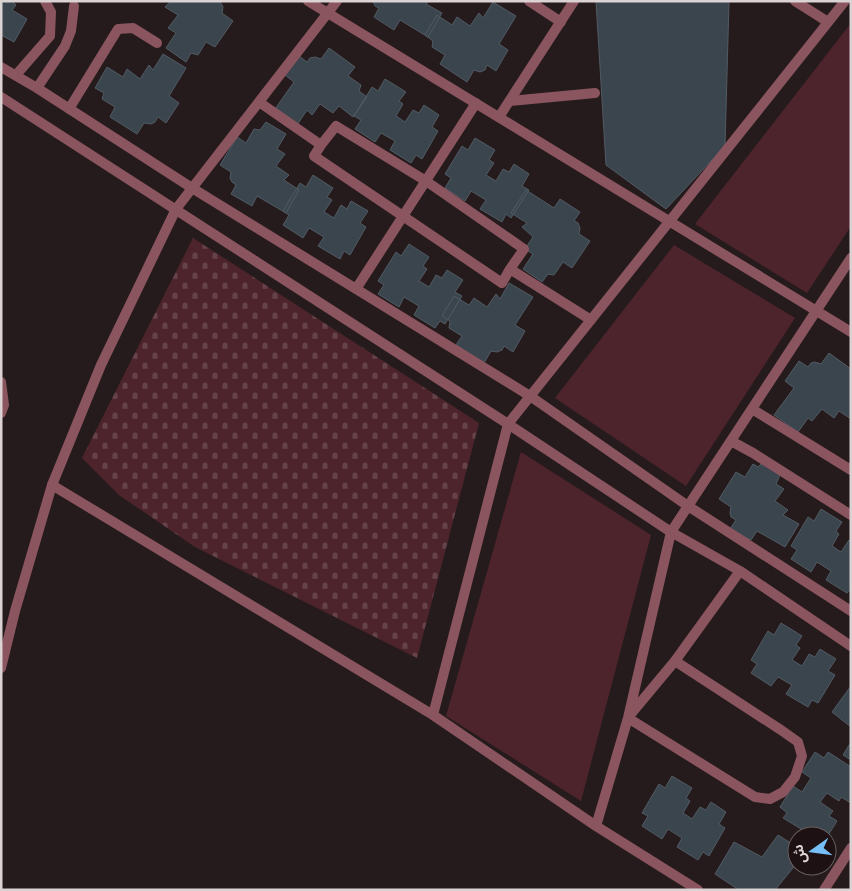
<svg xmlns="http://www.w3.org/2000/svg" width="852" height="891" viewBox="0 0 852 891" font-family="'Titillium Web','Noto Sans Arabic',sans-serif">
<defs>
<pattern id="cemetery-stones" width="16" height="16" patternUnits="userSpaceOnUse" patternTransform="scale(1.25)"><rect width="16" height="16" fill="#4d242c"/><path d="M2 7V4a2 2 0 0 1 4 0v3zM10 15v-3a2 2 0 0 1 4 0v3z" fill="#66434a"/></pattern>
</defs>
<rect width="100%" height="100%" fill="#261b1c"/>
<path fill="#4d242c" d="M851,23V226L807,293L695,224Z
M674,245L795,318L686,486L555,398Z
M521,452L651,535L581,801L446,716Z"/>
<path fill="url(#cemetery-stones)" d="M193,238L479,423L417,658L195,547L119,495L82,458Z"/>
<path fill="#3b454d" stroke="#515b64" d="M1,1H12L16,5L12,10L27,19L14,42L1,35Z
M168,1H220L223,7L222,13L233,21L215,47L206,42L198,55L191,53L186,62L166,48L176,33L168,28L178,15L165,7L170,2Z
M429,1L426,4L442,13L428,37L400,20L394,30L374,17L379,8L375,6L373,1Z
M596,1H729L725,146L666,209L606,165Z
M493,2L516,16L499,44L508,50L496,71L487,65L485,70L480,72L474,70L467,82L440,64L445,55L432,47L433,41L425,35L437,15L452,25L457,17L470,26L479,13L483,18Z
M329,48L355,67L348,76L361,85L359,91L367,97L353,117L339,106L333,113L320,104L312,115L307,110L297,125L275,109L294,82L285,75L299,56L307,62L310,58L315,57L321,59Z
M163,54L186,68L169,96L179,103L166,123L158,117L155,122L151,124L144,123L137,134L110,117L115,107L102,99L104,93L95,88L107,67L123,77L127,69L140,79L149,65L153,70Z
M385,79L406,92L399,101L403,104L396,116L405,122L413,110L419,113L424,105L439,115L432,127L438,131L422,159L416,155L411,163L390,150L395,141L381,133L375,142L355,129L361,120L354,116L372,87L378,91Z
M266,122L286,134L277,149L285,154L276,166L289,175L284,180L299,190L286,213L257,196L252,206L231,194L236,185L232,182L230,178L231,172L220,165L237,137L246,143L254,129L260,130Z
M475,138L495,150L489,160L494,163L486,175L496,181L503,169L509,172L514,164L529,174L522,186L529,190L511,218L506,214L502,222L480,209L486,200L471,191L465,201L445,188L451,178L445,174L462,146L468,150Z
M313,175L333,188L327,197L332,200L324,212L334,218L341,205L347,209L351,201L368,211L360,223L366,227L350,255L344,251L340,259L318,246L324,237L309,228L303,238L283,225L289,215L283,211L300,183L306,187Z
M526,190L554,208L560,199L580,212L574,221L578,223L580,228L579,234L590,241L572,268L563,262L554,275L548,274L542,282L523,269L533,254L525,249L533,237L522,227L527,223L511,213Z
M409,244L429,257L423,266L427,269L419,281L429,287L436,275L442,278L447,270L463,280L455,292L462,296L445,324L440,321L435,328L414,315L419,306L404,297L399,307L378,294L384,285L378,281L396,252L401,256Z
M509,283L533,297L515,325L525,331L513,352L504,346L502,350L497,352L491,351L484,363L456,345L462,336L449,328L450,321L442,316L454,296L469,305L474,298L487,307L496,294L500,299Z
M829,353L851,369V379L849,381L851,382V419L839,411L834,418L822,409L812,421L808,418L798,432L774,415L794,388L785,381L799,361L808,367L811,363L815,362L821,364Z
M763,462L780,475L776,484L784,489L775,501L788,510L783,515L799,524L785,547L757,531L751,540L730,529L736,520L731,517L730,513L731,507L719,499L736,472L745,477L753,464L758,467Z
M821,509L842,522L836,531L839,534L832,546L841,552L849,540L851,541V588L847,593L826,580L831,571L817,562L811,572L791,559L797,550L791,546L808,517L814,521Z
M781,623L802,636L796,645L800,648L792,660L802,666L809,654L815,657L820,649L836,659L828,671L835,675L818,703L812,700L808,707L786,694L792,685L778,677L771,686L751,673L757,664L751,660L768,631L774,635Z
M851,686V727L832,712Z
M851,742V760L843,755Z
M815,752L824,758L828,752L851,767V803L841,797L839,801L827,793L820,802L833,811L829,816L837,821L827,837L815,829L811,835L783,818L787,813L780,807L793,786L802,792L811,778L802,772Z
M672,776L692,788L686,798L690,801L683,813L692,819L700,807L706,810L711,802L726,812L719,824L725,828L709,856L703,852L698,860L677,847L682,838L668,829L662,839L642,826L648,816L642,813L659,784L665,788Z
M778,835L797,847V863L775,890H739L715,874L734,842L762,857Z"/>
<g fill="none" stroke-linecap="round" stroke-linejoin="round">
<path stroke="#8a555f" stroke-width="10" d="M510,101L595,93
M1,382L4,405L1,413"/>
<path stroke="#8a555f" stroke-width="10" d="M308,1L851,332
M529,1L561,22
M795,1L828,22
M1,67L37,88L192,188L530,396L688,506L851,611
M16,75L50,36L51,12L45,1
M37,88L65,46L71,31L74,6
M1,97L508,424L671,532L740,571L851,646
M259,102L321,145L314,156L502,283L510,269L591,320
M69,109L118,29L133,28L157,43
M499,117L574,1
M321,145L336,126L426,181L524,249L510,269
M176,209L337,1
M356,289L476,103
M752,409L851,470
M731,441L753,453L851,515
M52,485L433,715
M630,715L675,661L740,571
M628,718L755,797L770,799L783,792L795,777L802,756L798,742L781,730L675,661
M596,826L628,718L671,532L851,258
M698,890L596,826L433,715L508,424L845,1
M824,890L851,848"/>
<path stroke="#8a555f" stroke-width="10" d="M1,668L15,611L52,485L101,365L176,209"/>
</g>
<rect width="852" height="891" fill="none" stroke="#dbd2d4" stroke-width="5"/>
<g transform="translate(812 851) rotate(256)"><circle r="24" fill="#1d1113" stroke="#695e60"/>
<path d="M0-4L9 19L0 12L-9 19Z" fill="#77c0f7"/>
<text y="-8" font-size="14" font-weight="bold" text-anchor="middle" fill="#dbd2d4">ش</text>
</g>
</svg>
